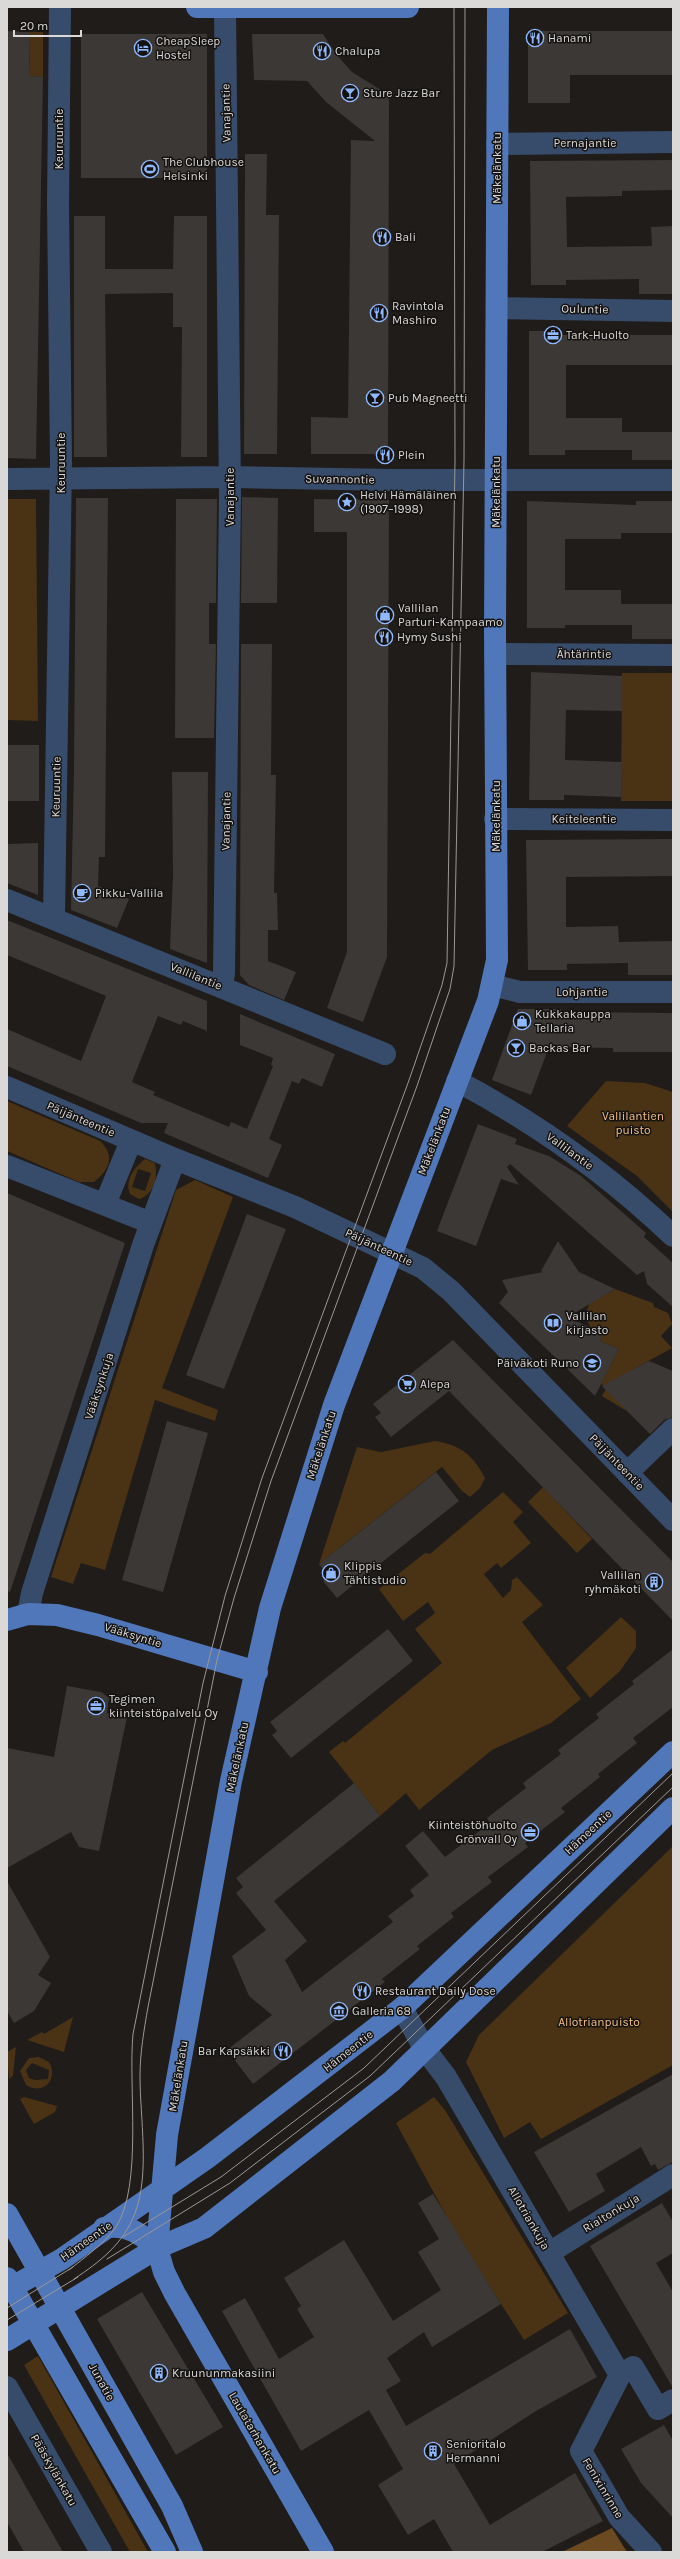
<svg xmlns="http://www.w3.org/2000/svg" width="680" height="2559" viewBox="0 0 680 2559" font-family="Karla,sans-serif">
<rect width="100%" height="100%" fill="#1f1c19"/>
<path fill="#4a3215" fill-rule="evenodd" d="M30,32H43V77L29,76Z
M7,499H36L38,721L7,720Z
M622,673H673V801H621Z
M606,1081L645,1083L673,1092V1212L637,1176L567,1126Z
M7,1101L100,1141C116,1156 109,1170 94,1182H79L7,1151Z
M145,1159L155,1163C158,1177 155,1194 139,1199L130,1194C124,1180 135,1167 145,1159ZM138,1169L151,1173L145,1191L132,1187Z
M195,1180L233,1197L162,1388L218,1410L215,1421L155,1400L105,1570L81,1563L73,1584L51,1577L176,1190Z
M615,1289L653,1303L654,1307L668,1313L672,1324L661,1336L672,1348L634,1369L639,1391L625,1410L602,1396L607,1387L601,1384L619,1349L600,1341L603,1334L591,1328L585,1317L589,1304Z
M435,1441C461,1445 473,1455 485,1478L480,1488L470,1497L462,1491L442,1467L319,1564L357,1447L381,1452Z
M543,1487L592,1539L577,1553L528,1502Z
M503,1492L523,1512L513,1522L531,1543L501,1568L497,1563L484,1574L503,1598L511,1590L512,1580L517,1577L543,1605L522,1622L581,1699L551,1723L492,1750L419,1810L406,1793L380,1816L329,1752L343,1741L345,1743L442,1663L415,1629L435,1613L428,1602L403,1621L379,1589L425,1553L430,1554Z
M621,1617L636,1631V1648L620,1671L590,1698L566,1668Z
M673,1846V2065L541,2139L530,2122L504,2138L466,2062L479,2035Z
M73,2017L64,2052L27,2040L42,2032L44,2034Z
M16,2047L13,2076L9,2079L7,2052Z
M39,2057L49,2062C59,2079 43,2096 26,2085L20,2071L29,2058ZM32,2063L49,2070L48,2079L35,2080L29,2078L26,2070Z
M24,2097L57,2106L55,2112L34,2124L20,2099Z
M434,2097L445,2110L568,2313L524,2340L454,2230L396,2123Z
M38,2356L148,2552H130L24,2365Z"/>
<path fill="#6c4a21" d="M612,2528L627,2552H562Z"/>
<path fill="#3b3835" d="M7,31L30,32L29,76L43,77L36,459L7,458Z
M528,31H673V75H570V103H528Z
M81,34H207V178H81Z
M252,34H323L336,54L352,72L389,95L388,454H311V417L348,418L351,140L375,141L326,102L307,81L254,80Z
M245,154H267L266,215H279L277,454H244Z
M673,160V190L622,191V196L566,197L567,247L652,246L651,227L673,226V294H639V279L566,280V285H531L530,161Z
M74,216H105V269H173L174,216H207V457H181L182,327H173V293L105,294L107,457H74Z
M529,331H561V335H673V365H566V418H622V432H673V460H632V450H565V455H529Z
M242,497L278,498L277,603H241Z
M76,498H108L105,857H99L98,886L129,899L117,928L71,910L74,768Z
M176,499H217L216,603H209V644H216L214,738H175Z
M314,499L389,500L387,957L363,1022L327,1008L347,952V532H314Z
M527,501L636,505V501H673V533H621V539H565V590H621V604H673V639H632V625H565V628H527Z
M241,644H272L271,775H276L274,893H277L278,930H268V961L296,972L284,1000L249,985L240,975Z
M531,672L622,676V711L566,710L565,760L622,762L621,797L564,795V800H529Z
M7,745H39V801H7Z
M172,772H208L207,963L170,949L173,874Z
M673,839V876L566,877V927L618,926L619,942L673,941V975H628V963L567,964V970H528L526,840Z
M38,843V895L7,883V844Z
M7,920L207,1001V1031L183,1021L181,1025L158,1016L132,1082L155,1092L153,1095L229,1127L231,1122L247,1129L273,1066L271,1065L273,1058L240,1045V1014L335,1054L322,1087L302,1078L299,1084L292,1081L269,1139L282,1145L268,1178L164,1133L168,1123H141L7,1066V1029L81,1061L106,996L7,955Z
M518,1009H561V1012L673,1013V1052H613V1048L549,1047L531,1095L492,1080Z
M478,1124L517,1139L515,1144L549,1156L581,1176L646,1233L644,1237L673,1263V1307L647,1284L644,1271L637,1275L510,1164L507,1167L519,1185L501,1179L476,1246L437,1231Z
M7,1193L125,1243L10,1592L7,1591Z
M247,1214L286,1229L224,1389L186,1375Z
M558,1241L579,1272L615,1289L568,1317L603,1334L600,1341L619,1349L595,1396L499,1303L508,1292L502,1280L543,1272L541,1271Z
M453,1340L673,1562V1621L449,1391L391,1437L375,1417L381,1413L373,1404Z
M649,1361L673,1371V1417L664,1420L650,1434L602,1386Z
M167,1421L208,1433L163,1592L122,1580Z
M436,1472L459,1501L337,1598L323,1581L328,1576L319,1564Z
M388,1629L413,1661L291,1758L272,1735L277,1731L270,1722Z
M673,1649V1707L633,1738L637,1743L598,1774L600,1777L561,1808L565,1812L525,1843L528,1847L488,1877L492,1882L451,1913L454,1917L417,1946L420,1949L382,1979L385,1982L253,2084L227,2050L272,2015L249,1996L232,1956L266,1930L236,1893L243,1887L236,1878L354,1783L380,1816L274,1901L307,1941L285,1960L302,1992L393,1922L388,1916L414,1896L410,1890L429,1875L405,1846L423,1831L445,1857L490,1823L487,1818L526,1788L523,1783L561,1754L558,1750L599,1718L596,1714L634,1684L632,1681Z
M67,1686L101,1692L109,1698L107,1713L127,1717L99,1851L79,1847L71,1832L7,1868V1748L54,1757Z
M7,1881L50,1957L38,1975L51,1983L34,2011L14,2023L7,2011Z
M673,2074V2162L658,2170L655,2164L651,2166L641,2147L596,2174L605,2191L569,2212L534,2152Z
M433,2194L501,2304L432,2347L424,2332L387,2358L401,2381L386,2390L406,2426L570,2329L597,2377L536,2411L454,2464L490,2525L575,2473L603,2521L542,2552H453L434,2519L408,2535L378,2485L403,2469L369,2410L301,2451L222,2311L245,2298L279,2359L314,2337L297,2309L301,2306L284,2278L344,2240L393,2321L441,2290L418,2252L439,2239L418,2203Z
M662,2203L673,2222V2253L656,2263L673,2292V2388L590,2246Z
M142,2292L223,2427L176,2455L97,2319Z
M664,2425L673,2441V2518L641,2483L621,2449Z
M7,2453L26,2487L63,2552H24L7,2522Z"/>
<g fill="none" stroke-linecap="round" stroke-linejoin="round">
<path stroke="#374b6b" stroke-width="22" d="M497,144L673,142
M497,308L673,311
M7,479L230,477L394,480H673
M495,654L673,655
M495,819L673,820
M7,900L385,1054
M54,918L61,463L58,203L60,7
M492,985L520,992H673
M222,986L224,973L230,495L225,8
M457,1081C537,1123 608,1174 673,1236
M7,1087L175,1159L295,1207L423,1268L451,1291L673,1520
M7,1166L151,1223
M105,1204L131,1141
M627,1473L673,1429
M28,1614L32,1593L143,1245L175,1159
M402,2008L424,2048L446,2077L620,2375
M549,2253L673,2175
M620,2375L581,2451L619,2517L651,2552
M620,2375L633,2367L658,2409L673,2400
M7,2387L101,2552"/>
<path stroke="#4f77ba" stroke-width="22" d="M197,7H408
M7,1620L28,1614L57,1615L98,1625L257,1672
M7,2214L172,2506L192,2552
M104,2228C126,2223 142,2234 157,2248
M7,2278L165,2552
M7,2290L62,2259L207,2158L402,2008L673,1752
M7,2340L157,2248L204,2228L392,2081L673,1808
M323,2552L175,2294L164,2272L157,2248L167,2135L231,1781L270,1608L334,1405L488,1001L497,960L495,631L498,7"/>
<path stroke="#9b9896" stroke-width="1" d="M123,2237L221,2177L364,2068L673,1773
M107,2259L230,2183L370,2076L673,1787
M69,2270C85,2257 104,2244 116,2227C143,2185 128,2086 133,2034L203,1683L225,1596L262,1478L408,1083L442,985L447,963L455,461L454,7
M74,2279C100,2262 124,2243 135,2213C150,2174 140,2118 140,2076C140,2053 144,2030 148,2007L217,1660L234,1598L271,1481L417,1086L450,989L454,966L464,460L465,7
M7,2308L73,2267
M7,2320L78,2277"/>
</g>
<defs>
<symbol id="restaurant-ring" viewBox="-11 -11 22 22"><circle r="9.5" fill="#151311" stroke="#8fb8fd" stroke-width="1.5"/><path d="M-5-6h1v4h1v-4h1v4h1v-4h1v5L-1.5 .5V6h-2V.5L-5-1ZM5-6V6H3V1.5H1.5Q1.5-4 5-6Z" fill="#8fb8fd"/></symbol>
<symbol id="hotel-ring" viewBox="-11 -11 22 22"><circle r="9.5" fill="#151311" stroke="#8fb8fd" stroke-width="1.5"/><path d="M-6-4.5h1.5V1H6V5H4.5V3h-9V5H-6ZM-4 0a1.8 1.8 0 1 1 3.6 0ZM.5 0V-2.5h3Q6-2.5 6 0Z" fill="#8fb8fd"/></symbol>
<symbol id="bar-ring" viewBox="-11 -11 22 22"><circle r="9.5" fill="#151311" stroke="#8fb8fd" stroke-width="1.5"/><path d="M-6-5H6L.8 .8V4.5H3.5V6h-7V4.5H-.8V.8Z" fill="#8fb8fd"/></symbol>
<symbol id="stadium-ring" viewBox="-11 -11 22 22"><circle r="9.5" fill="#151311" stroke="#8fb8fd" stroke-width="1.5"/><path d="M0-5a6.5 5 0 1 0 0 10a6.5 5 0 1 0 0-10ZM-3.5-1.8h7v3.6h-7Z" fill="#8fb8fd"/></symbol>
<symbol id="office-ring" viewBox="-11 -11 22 22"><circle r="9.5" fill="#151311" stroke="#8fb8fd" stroke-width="1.5"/><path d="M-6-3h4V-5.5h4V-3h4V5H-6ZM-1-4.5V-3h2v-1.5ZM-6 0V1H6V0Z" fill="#8fb8fd"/></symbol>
<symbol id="sight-ring" viewBox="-11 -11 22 22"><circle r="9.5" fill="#151311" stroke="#8fb8fd" stroke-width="1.5"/><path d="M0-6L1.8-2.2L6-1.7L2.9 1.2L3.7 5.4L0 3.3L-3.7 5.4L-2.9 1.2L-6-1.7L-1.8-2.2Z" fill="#8fb8fd"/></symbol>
<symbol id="shop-ring" viewBox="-11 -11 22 22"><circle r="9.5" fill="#151311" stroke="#8fb8fd" stroke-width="1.5"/><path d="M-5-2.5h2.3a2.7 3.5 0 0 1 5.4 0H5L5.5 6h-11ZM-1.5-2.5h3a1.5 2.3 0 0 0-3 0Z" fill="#8fb8fd"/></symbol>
<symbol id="cafe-ring" viewBox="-11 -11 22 22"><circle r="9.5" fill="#151311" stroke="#8fb8fd" stroke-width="1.5"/><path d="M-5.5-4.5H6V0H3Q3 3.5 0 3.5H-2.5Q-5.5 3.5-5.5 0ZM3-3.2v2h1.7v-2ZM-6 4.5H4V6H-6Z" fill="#8fb8fd"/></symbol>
<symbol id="library-ring" viewBox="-11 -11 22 22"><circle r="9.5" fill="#151311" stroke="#8fb8fd" stroke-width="1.5"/><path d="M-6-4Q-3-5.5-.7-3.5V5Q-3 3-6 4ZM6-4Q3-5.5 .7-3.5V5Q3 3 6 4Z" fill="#8fb8fd"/></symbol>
<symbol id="school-ring" viewBox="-11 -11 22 22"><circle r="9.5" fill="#151311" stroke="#8fb8fd" stroke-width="1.5"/><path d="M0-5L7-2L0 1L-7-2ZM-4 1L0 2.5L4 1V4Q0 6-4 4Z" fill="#8fb8fd"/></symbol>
<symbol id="supermarket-ring" viewBox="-11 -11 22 22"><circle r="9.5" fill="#151311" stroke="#8fb8fd" stroke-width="1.5"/><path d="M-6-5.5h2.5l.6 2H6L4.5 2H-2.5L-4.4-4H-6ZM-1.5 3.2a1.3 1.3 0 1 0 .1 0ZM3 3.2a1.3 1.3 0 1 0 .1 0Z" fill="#8fb8fd"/></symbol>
<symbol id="building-ring" viewBox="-11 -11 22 22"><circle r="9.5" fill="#151311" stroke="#8fb8fd" stroke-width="1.5"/><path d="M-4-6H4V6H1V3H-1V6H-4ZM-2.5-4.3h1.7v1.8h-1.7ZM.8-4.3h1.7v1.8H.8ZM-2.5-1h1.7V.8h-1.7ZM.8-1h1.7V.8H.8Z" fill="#8fb8fd"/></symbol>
<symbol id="museum-ring" viewBox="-11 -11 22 22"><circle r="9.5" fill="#151311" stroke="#8fb8fd" stroke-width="1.5"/><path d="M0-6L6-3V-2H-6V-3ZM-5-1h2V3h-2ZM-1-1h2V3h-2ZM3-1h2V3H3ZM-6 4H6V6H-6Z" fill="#8fb8fd"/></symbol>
</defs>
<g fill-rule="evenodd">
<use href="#restaurant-ring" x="525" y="28" width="20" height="20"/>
<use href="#hotel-ring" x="133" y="38" width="20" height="20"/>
<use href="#restaurant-ring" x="312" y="41" width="20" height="20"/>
<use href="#bar-ring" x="340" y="83" width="20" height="20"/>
<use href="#stadium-ring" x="140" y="159" width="20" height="20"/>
<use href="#restaurant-ring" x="372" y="227" width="20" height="20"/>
<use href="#restaurant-ring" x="369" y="303" width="20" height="20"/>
<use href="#office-ring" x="543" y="325" width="20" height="20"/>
<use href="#bar-ring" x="365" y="388" width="20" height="20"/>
<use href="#restaurant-ring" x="375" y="445" width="20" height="20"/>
<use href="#sight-ring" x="337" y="492" width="20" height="20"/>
<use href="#shop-ring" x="375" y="605" width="20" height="20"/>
<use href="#restaurant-ring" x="374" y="627" width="20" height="20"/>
<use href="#cafe-ring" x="72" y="883" width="20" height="20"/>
<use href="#shop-ring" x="512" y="1011" width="20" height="20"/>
<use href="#bar-ring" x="506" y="1038" width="20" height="20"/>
<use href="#library-ring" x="543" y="1313" width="20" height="20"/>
<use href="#school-ring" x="582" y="1353" width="20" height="20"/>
<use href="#supermarket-ring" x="397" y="1374" width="20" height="20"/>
<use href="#shop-ring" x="321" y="1563" width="20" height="20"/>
<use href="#building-ring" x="644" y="1572" width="20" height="20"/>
<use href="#office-ring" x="86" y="1696" width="20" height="20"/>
<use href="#office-ring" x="520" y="1822" width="20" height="20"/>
<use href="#restaurant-ring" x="352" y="1981" width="20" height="20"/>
<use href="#museum-ring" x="329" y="2001" width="20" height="20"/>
<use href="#restaurant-ring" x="273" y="2041" width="20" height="20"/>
<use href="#building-ring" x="149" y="2363" width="20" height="20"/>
<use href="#building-ring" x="423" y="2441" width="20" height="20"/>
</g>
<g text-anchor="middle" stroke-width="3" stroke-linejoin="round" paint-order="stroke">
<g font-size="12" fill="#dbd9d8" stroke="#151311" text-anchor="start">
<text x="548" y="42">Hanami</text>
<text x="156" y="45">CheapSleep<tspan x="156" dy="14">Hostel</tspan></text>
<text x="335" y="55">Chalupa</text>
<text x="363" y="97">Sture Jazz Bar</text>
<text x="163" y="166">The Clubhouse<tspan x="163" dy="14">Helsinki</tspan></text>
<text x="395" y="241">Bali</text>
<text x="392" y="310">Ravintola<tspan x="392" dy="14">Mashiro</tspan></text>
<text x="566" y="339">Tark-Huolto</text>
<text x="388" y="402">Pub Magneetti</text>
<text x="398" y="459">Plein</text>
<text x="360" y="499">Helvi Hämäläinen<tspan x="360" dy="14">(1907–1998)</tspan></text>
<text x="398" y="612">Vallilan<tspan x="398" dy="14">Parturi-Kampaamo</tspan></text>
<text x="397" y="641">Hymy Sushi</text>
<text x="95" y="897">Pikku-Vallila</text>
<text x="535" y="1018">Kukkakauppa<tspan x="535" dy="14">Tellaria</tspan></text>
<text x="529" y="1052">Backas Bar</text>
<text x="566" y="1320">Vallilan<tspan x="566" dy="14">kirjasto</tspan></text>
<text x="579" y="1367" text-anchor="end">Päiväkoti Runo</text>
<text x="420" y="1388">Alepa</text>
<text x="344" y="1570">Klippis<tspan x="344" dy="14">Tähtistudio</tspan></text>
<text x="641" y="1579" text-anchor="end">Vallilan<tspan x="641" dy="14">ryhmäkoti</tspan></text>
<text x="109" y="1703">Tegimen<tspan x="109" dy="14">kiinteistöpalvelu Oy</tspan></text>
<text x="517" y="1829" text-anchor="end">Kiinteistöhuolto<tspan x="517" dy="14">Grönvall Oy</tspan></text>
<text x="375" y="1995">Restaurant Daily Dose</text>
<text x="352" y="2015">Galleria 68</text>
<text x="270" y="2055" text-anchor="end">Bar Kapsäkki</text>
<text x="172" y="2377">Kruununmakasiini</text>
<text x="446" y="2448">Senioritalo<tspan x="446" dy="14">Hermanni</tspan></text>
</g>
<g font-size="12" fill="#dbd9d8" stroke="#151311">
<text transform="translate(226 113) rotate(-91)" y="4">Vanajantie</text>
<text transform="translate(59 139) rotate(-90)" y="4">Keuruuntie</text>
<text x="585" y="147">Pernajantie</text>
<text transform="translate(497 168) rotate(-90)" y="4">Mäkelänkatu</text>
<text transform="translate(585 309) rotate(1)" y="4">Ouluntie</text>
<text transform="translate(61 463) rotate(-90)" y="4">Keuruuntie</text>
<text transform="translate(340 479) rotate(1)" y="4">Suvannontie</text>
<text transform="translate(496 492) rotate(-90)" y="4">Mäkelänkatu</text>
<text transform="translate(230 497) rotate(-90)" y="4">Vanajantie</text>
<text x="584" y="658">Ähtärintie</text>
<text transform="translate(56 787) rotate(-89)" y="4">Keuruuntie</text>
<text transform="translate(496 816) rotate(-90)" y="4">Mäkelänkatu</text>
<text x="584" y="823">Keiteleentie</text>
<text transform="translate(226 821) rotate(-89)" y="4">Vanajantie</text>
<text transform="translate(196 976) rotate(22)" y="4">Vallilantie</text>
<text x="582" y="996">Lohjantie</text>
<text transform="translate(81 1119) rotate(23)" y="4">Päijänteentie</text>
<text transform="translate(434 1141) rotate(-69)" y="4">Mäkelänkatu</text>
<text transform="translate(570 1151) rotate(36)" y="4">Vallilantie</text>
<text transform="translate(379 1247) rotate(25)" y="4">Päijänteentie</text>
<text transform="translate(99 1386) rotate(-72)" y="4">Vääksynkuja</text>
<text transform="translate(321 1445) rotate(-72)" y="4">Mäkelänkatu</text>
<text transform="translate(617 1462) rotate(46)" y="4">Päijänteentie</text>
<text transform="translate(133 1635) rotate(17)" y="4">Vääksyntie</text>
<text transform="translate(237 1757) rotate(-78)" y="4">Mäkelänkatu</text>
<text transform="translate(588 1832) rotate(-43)" y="4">Hämeentie</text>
<text transform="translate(348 2051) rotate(-38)" y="4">Hämeentie</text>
<text transform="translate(178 2076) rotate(-81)" y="4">Mäkelänkatu</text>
<text transform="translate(611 2213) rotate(-31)" y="4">Rialtonkuja</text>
<text transform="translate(529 2218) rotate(60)" y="4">Allotriankuja</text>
<text transform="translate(86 2241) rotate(-35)" y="4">Hämeentie</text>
<text transform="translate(102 2382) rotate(61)" y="4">Junatie</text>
<text transform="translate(255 2433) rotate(60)" y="4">Lautatarhankatu</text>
<text transform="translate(54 2470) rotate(60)" y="4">Pääskylänkatu</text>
<text transform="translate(603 2488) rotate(59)" y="4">Fenixinrinne</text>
</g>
<g font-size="12" fill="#f7bf80" stroke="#151311">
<text x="633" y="1120">Vallilantien<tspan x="633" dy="14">puisto</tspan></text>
<text x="599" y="2026">Allotrianpuisto</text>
</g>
</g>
<rect width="680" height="2559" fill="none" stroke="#dbd9d8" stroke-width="16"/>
<path d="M14 30v6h67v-6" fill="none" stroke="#dbd9d8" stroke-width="2"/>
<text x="20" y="30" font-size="12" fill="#dbd9d8" stroke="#151311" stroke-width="3" paint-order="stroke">20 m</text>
</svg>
